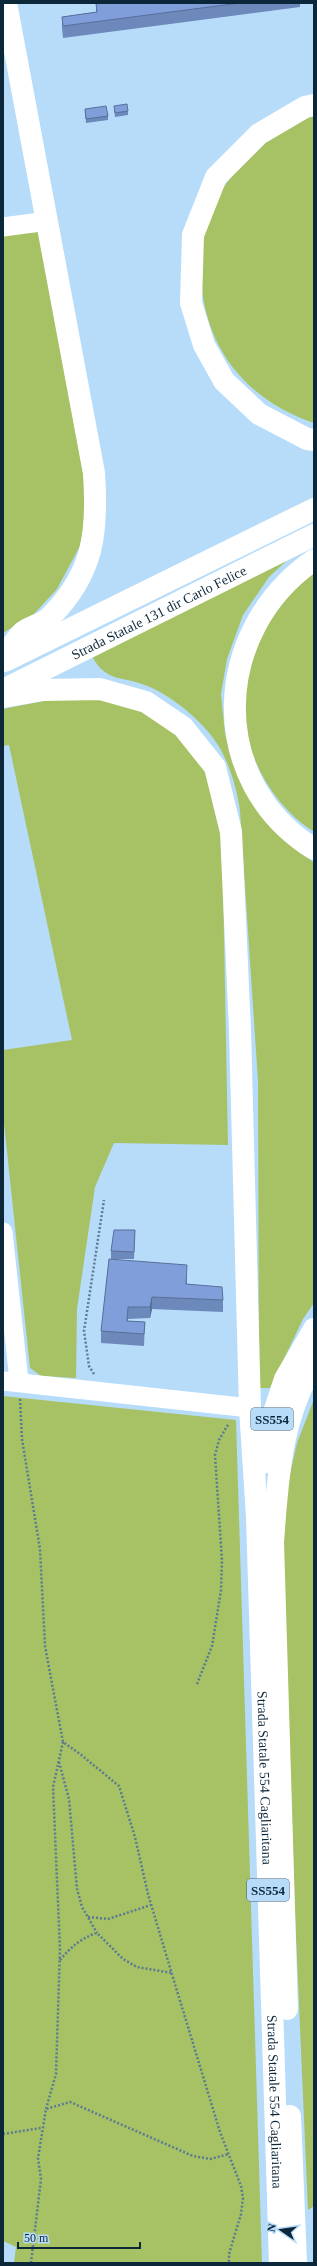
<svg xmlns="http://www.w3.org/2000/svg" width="317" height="2266" viewBox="0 0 317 2266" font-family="Georgia,serif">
<rect width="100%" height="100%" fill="#b7dcfa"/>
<path fill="#a6c265" d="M314,116V423C244,400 200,342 201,268C201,252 202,233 208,217C216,195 229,179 244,162C266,139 283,125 314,116Z
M37,230L40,234L84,479V525L80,546L57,589L34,614L3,633V235Z
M296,552L269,577L243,615L227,659L221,694L225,733L233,761L269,822L314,863V1303L303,1319L270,1388H259L258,1081L240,811C237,789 230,765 218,745C204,722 170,694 145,685C121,676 107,682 93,658L96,650Z
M314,569V832C269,803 243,751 243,698C243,690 241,681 243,673C244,666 250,658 253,651C270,613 285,598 314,569Z
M84,693L149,709L206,764L222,831L228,1145L114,1143L95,1187L77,1309L76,1378L41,1376L30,1368L3,1114V1050L72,1040L9,745L3,746V709Z
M3,1396L236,1420L262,2263H14L16,2247L3,2241Z
M314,1399V2206L308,2210L295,1913L283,1544L286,1492L297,1443Z"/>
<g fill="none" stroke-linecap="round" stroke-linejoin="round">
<path stroke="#5b7a93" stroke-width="2.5" stroke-dasharray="2 2" stroke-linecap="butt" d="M94,1374L89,1366L84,1331L104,1200
M20,1399L22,1439L40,1549L45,1646L63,1742L80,1754L119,1786L135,1837L148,1894L174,1981L220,2132L241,2186L243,2198L241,2214L229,2254V2263
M197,1684L212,1646L221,1590L222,1561L215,1455L219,1440L229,1423
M59,1762L69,1799L77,1889L82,1907L97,1933
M88,1917L108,1919L151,1905
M60,1960C71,1947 81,1938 97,1933L123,1959L137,1967L172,1973
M46,2109L56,2074L60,1949L53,1787L63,1742
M3,2134L41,2128
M31,2263L41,2179L38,2158L46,2109L70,2102L193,2156L210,2159L229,2154"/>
<path stroke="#fff" stroke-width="19" d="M3,227L48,221
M3,1232L19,1381
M3,1381L250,1408"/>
<g stroke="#fff" stroke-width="22">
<path d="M314,105L305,107L259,134L216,177L193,235L191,303L204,345L224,381L259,414L307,439L314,440"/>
<path d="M314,560C212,630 205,781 314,849"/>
<path d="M3,659C9,651 15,639 23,632C31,626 43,624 50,617C94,573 98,532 94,473L6,3"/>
<path d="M5,661L314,509"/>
<path id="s1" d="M3,690L314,535"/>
<path d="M3,697L43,690L100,689L146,702L183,727L215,767L231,832L240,1030L250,1408L257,1517"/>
<path d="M263,1463L266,1437L285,1379L314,1329"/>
<path id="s2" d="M258,1503L257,1517L280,2263"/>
<path d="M287,2009L273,1542C278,1477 280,1421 314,1363"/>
<path d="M290,2116L296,2263"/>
</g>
</g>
<path fill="#6d88bb" d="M96,3H300V7L63,38L62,28V17L96,12Z
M114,106L128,111V115L115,117Z
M85,109L108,116V120L86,123Z
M135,1230L134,1259H111V1251Z
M109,1259L187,1277V1284L223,1300V1312L152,1309L150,1318L128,1319V1321L145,1322L144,1346L101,1343V1331Z"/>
<path fill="#596f99" d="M152,1297V1309L150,1318V1307Z"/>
<path fill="#7f9eda" stroke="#596f99" d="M96,3H240L63,26L62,17L97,12Z
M127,104L128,111L115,113L114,106Z
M106,106L108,116L86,119L85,109Z
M114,1230H135L134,1252L111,1251Z
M109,1259L187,1265L186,1284L222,1287L223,1300L152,1297L150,1307H128L127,1321L145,1322L144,1334L101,1331Z"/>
<g text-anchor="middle" stroke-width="3" stroke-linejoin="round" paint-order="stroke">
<g fill="#b7dcfa" stroke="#405d74" stroke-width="1">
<rect x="251" y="1408" width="42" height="22" rx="3"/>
<rect x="247" y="1879" width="42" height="22" rx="3"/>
</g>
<g font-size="13" font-weight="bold" fill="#0d273a">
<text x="272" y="1424">SS554</text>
<text x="268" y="1895">SS554</text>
</g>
<g font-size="14" fill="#0d273a" stroke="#b7dcfa">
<text dy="5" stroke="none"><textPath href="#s1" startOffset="174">Strada Statale 131 dir Carlo Felice</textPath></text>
<text dy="5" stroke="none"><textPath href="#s2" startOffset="275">Strada Statale 554 Cagliaritana</textPath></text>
<text dy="5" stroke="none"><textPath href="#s2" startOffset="599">Strada Statale 554 Cagliaritana</textPath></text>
</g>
</g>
<rect width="317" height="2266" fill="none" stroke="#0d273a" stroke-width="8"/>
<g transform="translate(281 2230) rotate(283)" stroke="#b7dcfa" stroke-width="3" paint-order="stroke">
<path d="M0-3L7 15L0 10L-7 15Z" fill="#0d273a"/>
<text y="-6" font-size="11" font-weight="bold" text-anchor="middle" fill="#0d273a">N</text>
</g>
<path d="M18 2242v6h122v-6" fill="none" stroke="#0d273a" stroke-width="2"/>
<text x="24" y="2242" font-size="12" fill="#0d273a" stroke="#b7dcfa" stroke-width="3" paint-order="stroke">50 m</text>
</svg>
